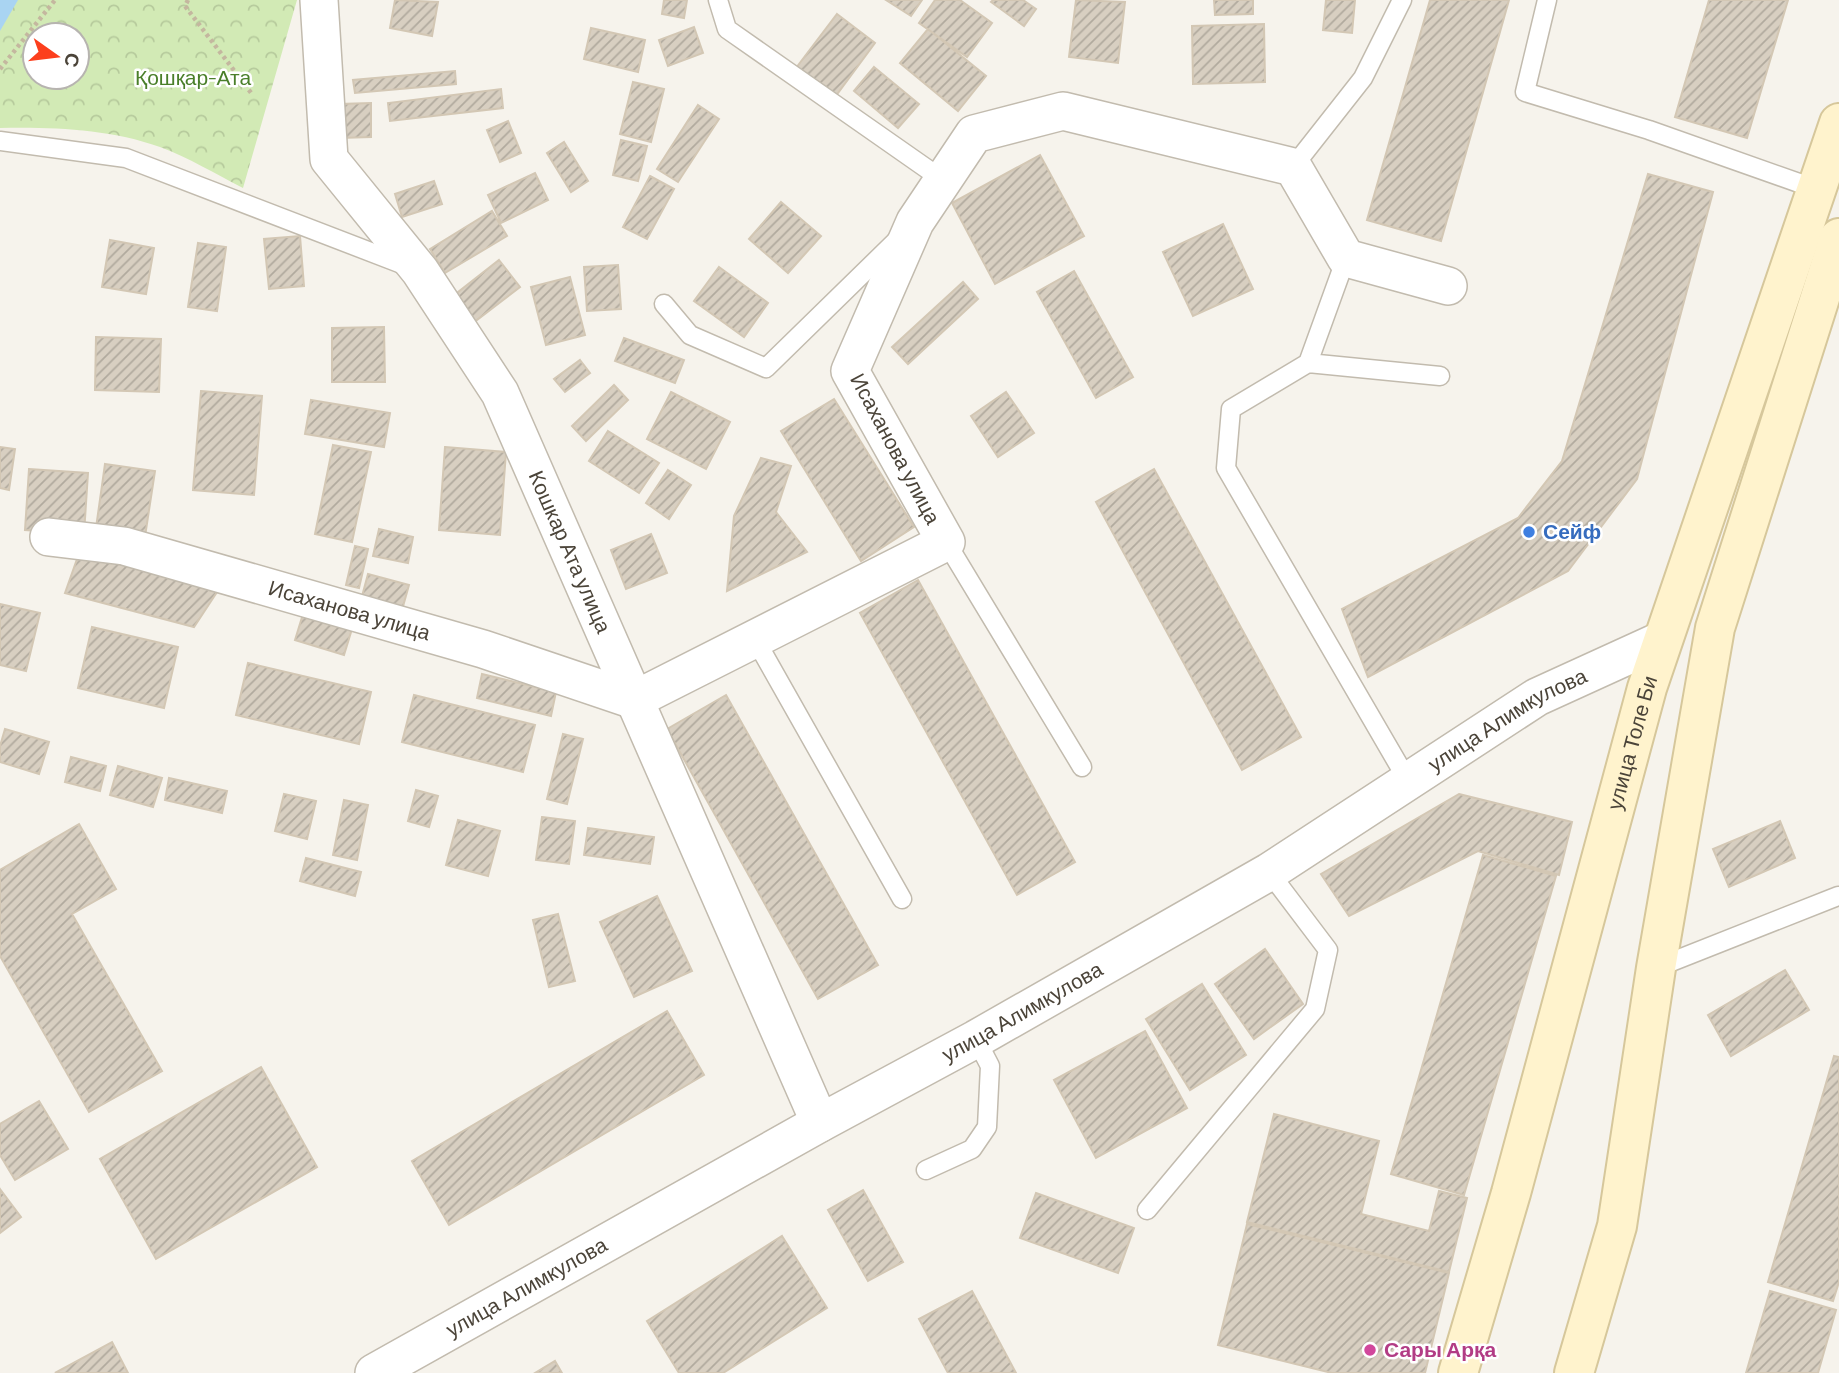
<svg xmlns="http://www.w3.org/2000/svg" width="1839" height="1373" viewBox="0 0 1839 1373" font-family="Barlow,sans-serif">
<defs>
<pattern id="park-crowns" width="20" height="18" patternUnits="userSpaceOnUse" patternTransform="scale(1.75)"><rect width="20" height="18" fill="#d2eab5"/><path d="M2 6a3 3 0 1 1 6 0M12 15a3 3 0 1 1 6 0" fill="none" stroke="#b6ca9c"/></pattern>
<pattern id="building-hatch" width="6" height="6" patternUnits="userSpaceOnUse" patternTransform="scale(1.75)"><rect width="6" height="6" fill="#d8cfc1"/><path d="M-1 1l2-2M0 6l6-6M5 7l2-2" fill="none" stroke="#b1aa9e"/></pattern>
</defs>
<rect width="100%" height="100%" fill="#f6f3ec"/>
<path fill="url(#park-crowns)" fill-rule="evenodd" d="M0,0H297L243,188C216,174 189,158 160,147C109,129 54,127 0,128ZM35,35H77V77H35Z"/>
<path fill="#a9d4f2" d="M0,0H18L0,31Z"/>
<path fill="url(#building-hatch)" stroke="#d3c7b4" stroke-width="2" d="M395,0L438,2L432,36L390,28Z
M664,0H687L684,18L662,14Z
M886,0H922L911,16Z
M935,0H960L992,23L967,57L919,23Z
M993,0H1023L1036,9L1024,26L991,2Z
M1076,0L1125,2L1118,63L1069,57Z
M1214,0H1253V14L1215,15Z
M1326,0H1355L1352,33L1323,30Z
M1430,0H1509L1441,241L1367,220Z
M1709,0H1788L1747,138L1675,117Z
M837,14L875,43L835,97L796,68Z
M1264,24L1265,82L1193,84L1192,26Z
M694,27L703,53L668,66L659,40Z
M591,28L645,40L638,72L584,59Z
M928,29L986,76L958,111L900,63Z
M874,67L919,104L898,128L854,91Z
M455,71L456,84L355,93L353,80Z
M633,82L664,89L651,142L620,134Z
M501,89L503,108L390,121L388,103Z
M371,103V137L340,138L339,104Z
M698,105L719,119L678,182L657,169Z
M508,121L521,153L500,162L487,130Z
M621,140L647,146L638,181L613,175Z
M564,142L588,181L571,192L547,153Z
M1040,155L1084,236L995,284L952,203Z
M535,173L548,200L501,223L488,195Z
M1648,174L1713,192L1637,479L1568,571L1368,677L1342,609L1518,518L1562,461Z
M650,176L674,189L647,239L623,227Z
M434,181L442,204L402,217L395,194Z
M781,202L821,236L788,273L749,239Z
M492,211L507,236L445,273L430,249Z
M1223,224L1253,289L1193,316L1163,252Z
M300,236L304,286L269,289L264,239Z
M110,240L154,248L146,294L102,287Z
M198,243L226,247L217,311L188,307Z
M499,260L520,287L473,323L453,296Z
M618,265L621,309L587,311L584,267Z
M719,267L768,303L744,337L694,301Z
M1074,271L1133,377L1096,398L1037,292Z
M570,277L585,335L546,345L531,287Z
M963,282L978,299L908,364L892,347Z
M384,327L385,382H332V328Z
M96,337L161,339L159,392L95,390Z
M624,338L684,360L675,383L615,361Z
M580,360L590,373L565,392L554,379Z
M614,385L628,400L586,441L572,426Z
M201,391L262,396L254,495L193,490Z
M671,392L730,422L706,469L647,439Z
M1006,392L1034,433L998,457L971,416Z
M834,399L914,527L861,561L781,431Z
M311,400L390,413L384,447L305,434Z
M608,431L659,463L639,493L589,461Z
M333,445L371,452L352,542L315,534Z
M0,447L15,449L9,490L0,488Z
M445,447L506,452L500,535L439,530Z
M761,458L791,466L776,512L807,552L727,591L734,516Z
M105,464L155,471L144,543L95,535Z
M29,469L88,473L84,534L25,530Z
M1154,469L1301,737L1242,770L1096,502Z
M668,470L691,485L669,519L646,503Z
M379,529L413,537L408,563L373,556Z
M651,534L667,573L626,589L611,550Z
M82,545L225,580L194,627L65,593Z
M355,546L368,549L359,588L346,585Z
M368,574L409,585L402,610L361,600Z
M918,580L1075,862L1017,895L860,613Z
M0,604L40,613L26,671L0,665Z
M303,614L352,629L344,655L295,640Z
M92,627L178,647L164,708L78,688Z
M248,663L371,692L359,744L236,715Z
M482,674L556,692L551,716L477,698Z
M414,695L535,725L523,772L402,742Z
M726,695L878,965L818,999L667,729Z
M5,729L49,742L39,774L0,762V746Z
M563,734L583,739L567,804L547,799Z
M71,757L106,766L100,791L65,782Z
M118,766L162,778L153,807L110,795Z
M169,778L227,791L222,813L165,800Z
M416,790L438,796L429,827L408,821Z
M284,794L316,801L307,839L275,831Z
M1459,794L1572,822L1559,875L1478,851L1349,916L1321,874Z
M344,800L368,805L357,860L333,855Z
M542,817L575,821L569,864L536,860Z
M458,820L500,831L488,876L446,865Z
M1780,821L1795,858L1729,887L1713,849Z
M79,824L116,889L72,914L162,1071L89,1112L0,956V870Z
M588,828L654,837L650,864L584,855Z
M1483,855L1556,876L1464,1195L1391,1174Z
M306,858L361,872L355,896L300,881Z
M657,896L692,971L634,997L600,922Z
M558,914L575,981L549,987L533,920Z
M1265,949L1303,1004L1254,1039L1215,984Z
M1785,970L1809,1010L1731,1056L1708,1015Z
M1202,984L1246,1055L1190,1090L1146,1019Z
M667,1011L704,1075L449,1225L412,1161Z
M1145,1031L1187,1108L1096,1158L1054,1080Z
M1834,1056L1839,1057V1282L1833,1301L1768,1282Z
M261,1067L317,1167L156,1259L100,1159Z
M39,1101L68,1149L15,1180L0,1155V1124Z
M1274,1114L1379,1141L1361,1214L1429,1231L1439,1191L1467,1198L1449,1272L1247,1222Z
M0,1189L21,1217L0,1233Z
M863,1190L903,1262L868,1281L828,1210Z
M1036,1193L1134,1228L1118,1273L1020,1238Z
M1247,1224L1449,1273L1425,1373H1332L1218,1345Z
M782,1236L827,1308L723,1373H679L647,1321Z
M972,1291L1016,1373H948L919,1319Z
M1770,1291L1836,1310L1818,1373H1746Z
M112,1342L128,1373H55Z
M555,1361L562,1373H535Z"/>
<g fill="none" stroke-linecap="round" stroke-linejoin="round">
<defs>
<path id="service" d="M718,0L727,29L943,180
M1547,0L1525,92L1649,130L1816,189
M0,141L126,158L407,266
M1293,167L1363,78L1402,0
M664,304L690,335L766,368L896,241
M1308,363L1346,258
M946,542L1082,767
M755,639L902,899
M1408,781L1226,468L1231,409L1308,363L1440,376
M1656,968L1838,896
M926,1170L972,1149L987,1127L990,1066L976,1039
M1147,1210L1315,1009L1328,950L1269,872"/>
<g id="minor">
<path id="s1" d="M319,0L329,159L420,271L500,393L820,1123"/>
<path id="s2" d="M49,537L124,546L483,649L634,700L946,542L850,371L915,222L974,134L1063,111L1293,167L1346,258L1448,286"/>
<path id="s3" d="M374,1373L820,1123L976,1039L1269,872L1537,697L1662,640"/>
</g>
<g id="secondary">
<path id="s4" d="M1458,1373L1511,1193L1647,688L1839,123"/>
<path d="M1574,1373L1617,1226L1656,968L1715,628L1839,238"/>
</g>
</defs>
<use href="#service" stroke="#c2bbae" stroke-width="21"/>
<use href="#minor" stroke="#c2bbae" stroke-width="40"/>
<use href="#secondary" stroke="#d6c79b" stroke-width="42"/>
<path stroke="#c4b79f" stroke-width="4.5" stroke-dasharray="3.5 3.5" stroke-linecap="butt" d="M188,0L185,6L252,94
M0,69L55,0"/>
<use href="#service" stroke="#fff" stroke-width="18"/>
<use href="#minor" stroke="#fff" stroke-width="37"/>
<use href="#secondary" stroke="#fff3cd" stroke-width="38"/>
</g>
<circle fill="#3f7fe0" stroke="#fff" stroke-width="2.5" cx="1529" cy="532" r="7"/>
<circle fill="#d1479c" stroke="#fff" stroke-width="2.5" cx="1370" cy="1350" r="7"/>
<g text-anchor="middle" stroke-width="5" stroke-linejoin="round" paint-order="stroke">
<g font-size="21" fill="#4a7f2a" stroke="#fff">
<text x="193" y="85">Қошқар-Ата</text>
</g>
<g font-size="21" fill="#4b4439" stroke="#fff">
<text transform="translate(895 449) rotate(62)" y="7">Исаханова улица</text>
<text dy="7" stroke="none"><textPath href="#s1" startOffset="623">Кошкар Ата улица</textPath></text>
<text dy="7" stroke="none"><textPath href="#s2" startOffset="310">Исаханова улица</textPath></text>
<text dy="7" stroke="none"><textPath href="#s3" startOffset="1309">улица Алимкулова</textPath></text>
<text dy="7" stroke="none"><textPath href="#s4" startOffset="654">улица Толе Би</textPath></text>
<text dy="7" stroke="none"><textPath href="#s3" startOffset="742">улица Алимкулова</textPath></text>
<text dy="7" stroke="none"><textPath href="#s3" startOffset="175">улица Алимкулова</textPath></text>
</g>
<g font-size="21" font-weight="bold" fill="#366cbe" stroke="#fff" text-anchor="start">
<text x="1543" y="539">Сейф</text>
</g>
<g font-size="21" font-weight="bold" fill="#b23c85" stroke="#fff" text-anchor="start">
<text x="1384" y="1357">Сары Арқа</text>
</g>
</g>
<g transform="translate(56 56) rotate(104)"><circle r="33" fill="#ffffff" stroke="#b7b4b0" stroke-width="2"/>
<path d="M0-5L12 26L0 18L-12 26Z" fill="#fc3f1d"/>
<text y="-10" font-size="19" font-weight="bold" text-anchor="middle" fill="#4b4439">С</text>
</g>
</svg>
